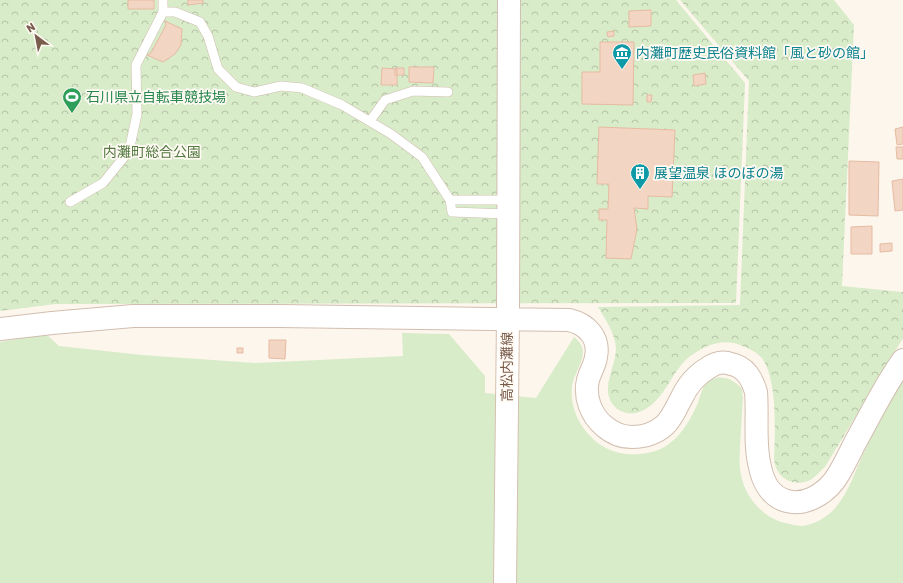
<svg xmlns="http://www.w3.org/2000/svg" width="903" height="583" viewBox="0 0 903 583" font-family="Rubik,'Noto Sans JP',sans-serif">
<defs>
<pattern id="forest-crowns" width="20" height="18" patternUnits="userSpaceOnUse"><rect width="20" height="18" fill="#d8ecc9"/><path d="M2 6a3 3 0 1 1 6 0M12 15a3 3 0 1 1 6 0" fill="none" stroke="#b4c2a5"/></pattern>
</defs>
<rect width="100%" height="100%" fill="#fdf6ec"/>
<path fill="#d8ecc9" d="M402,333L449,334L485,376V393L536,398L574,337C580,342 583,346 583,353C582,365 573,375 572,387C569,414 588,442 613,451C624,455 636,455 647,453C673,449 687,427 697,405C700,399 701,390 705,385C716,372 733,378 742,389L743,398C742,414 741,430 740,447C740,453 739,461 740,468C742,495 763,520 790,524C794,525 799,526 802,526C814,525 829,516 836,507C850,490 856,468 865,450C876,426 889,402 903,380V583H0V342L46,334L59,346L142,355L255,363L403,356Z"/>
<path fill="url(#forest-crowns)" d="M0,0H676L745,83L736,303L56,304L0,311Z
M680,0H834L854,25L842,286L903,292V338L825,467C820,471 816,477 810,480C799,486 783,482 777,470C775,467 775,463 774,460C775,433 778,378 761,357C755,351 747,348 740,345C722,338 704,346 689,357C671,372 666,398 644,410C636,414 627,415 619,410C596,394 616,369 616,348C615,333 605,319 598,307L740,305L749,81Z"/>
<path fill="#f3d5c3" stroke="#e6bba3" d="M128,0H154V9H128Z
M188,0H203V3L188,5Z
M651,10V26L629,27V11Z
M165,21L182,29L181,45L175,54L163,62L147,55L151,53L166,25Z
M614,31V36L608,37L607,32Z
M600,42H634L633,105L582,104V72H600Z
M409,67H434L433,83L409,82Z
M382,68L397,69V85H381Z
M395,68H404V75H395Z
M705,73L706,84L694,86L693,75Z
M647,95H652L651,102H647Z
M599,127L675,130L672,197L648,196V209L634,208L637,229L631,259L606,258L607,220H599V209H608L609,184H597Z
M903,127V144L897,145L895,129Z
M896,147H903V159H897Z
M849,161L879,162L878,216L849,215Z
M903,179V210L895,211L892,181Z
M872,226V254H851V227Z
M892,243V251L880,252V244Z
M269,340H286L285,359L269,358Z
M237,348H243V353H237Z"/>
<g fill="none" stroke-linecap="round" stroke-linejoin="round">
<defs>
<path id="service" d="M163,12H175L200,22L208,36L218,69L236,87L254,92L281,86L302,88L342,105L391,134L422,157L450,200H508
M370,121L385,100L413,91L448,92
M450,200L452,212L507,214
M70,202L103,183L129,151L137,114L136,65L163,12V0"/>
<path id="tertiary" d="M508,318L509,0
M0,329L52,323L133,316H280L569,320C587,324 600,338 596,357C595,365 590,372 588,380C584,397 591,415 604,426C612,433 622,437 632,437C644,437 656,433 665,425C673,417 676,408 681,399C687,386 696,375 708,368C715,363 723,361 731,364C746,367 752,379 756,392C758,416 754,445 760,467C763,482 771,497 787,501C804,506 823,495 834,481C843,469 849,454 856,441C871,414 885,385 903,360"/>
<path id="secondary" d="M505,583L508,318"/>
</defs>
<use href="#service" stroke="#d1beb0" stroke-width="10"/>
<use href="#tertiary" stroke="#d1beb0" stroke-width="24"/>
<use href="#secondary" stroke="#d6c0b0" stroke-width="24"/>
<use href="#service" stroke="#fff" stroke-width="9"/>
<use href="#tertiary" stroke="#fff" stroke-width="22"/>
<use href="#secondary" stroke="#fff" stroke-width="22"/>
</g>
<defs>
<symbol id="museum-pin" viewBox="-11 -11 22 30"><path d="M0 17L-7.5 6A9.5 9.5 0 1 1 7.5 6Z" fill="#0f9aa8" stroke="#fffaf3"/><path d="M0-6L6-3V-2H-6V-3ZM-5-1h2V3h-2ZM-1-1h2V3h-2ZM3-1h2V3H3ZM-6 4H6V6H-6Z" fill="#fff"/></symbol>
<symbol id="stadium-pin" viewBox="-11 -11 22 30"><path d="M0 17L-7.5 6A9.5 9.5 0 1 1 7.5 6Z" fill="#2e9e5b" stroke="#fffaf3"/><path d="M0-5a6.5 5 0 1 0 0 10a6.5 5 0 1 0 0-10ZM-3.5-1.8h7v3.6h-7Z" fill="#fff"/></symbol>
<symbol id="building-pin" viewBox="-11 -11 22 30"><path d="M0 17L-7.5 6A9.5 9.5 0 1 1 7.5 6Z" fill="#0f9aa8" stroke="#fffaf3"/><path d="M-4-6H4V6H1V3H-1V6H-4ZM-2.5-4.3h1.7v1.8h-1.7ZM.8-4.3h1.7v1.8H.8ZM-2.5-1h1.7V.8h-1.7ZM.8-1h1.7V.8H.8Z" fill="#fff"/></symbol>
</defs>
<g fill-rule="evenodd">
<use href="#museum-pin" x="611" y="42" width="22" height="30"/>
<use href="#stadium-pin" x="61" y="86" width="22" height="30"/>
<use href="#building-pin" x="629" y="162" width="22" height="30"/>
</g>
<g text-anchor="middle" stroke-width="3.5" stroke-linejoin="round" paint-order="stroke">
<g font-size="14" fill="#0d838f" stroke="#fffaf3" text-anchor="start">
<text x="636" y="58">内灘町歴史民俗資料館「風と砂の館」</text>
<text x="654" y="178">展望温泉 ほのぼの湯</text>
</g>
<g font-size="14" fill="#27864d" stroke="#fffaf3" text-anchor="start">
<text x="86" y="102">石川県立自転車競技場</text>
</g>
<g font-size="14" fill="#537a41" stroke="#fffaf3">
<text x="152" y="157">内灘町総合公園</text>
</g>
<g font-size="14" fill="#7a5c4d" stroke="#fffaf3">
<text transform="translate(507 367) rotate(-90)" y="5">高松内灘線</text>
</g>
</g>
<g transform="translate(36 36) rotate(328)" stroke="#fffaf3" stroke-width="3" paint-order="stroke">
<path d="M0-3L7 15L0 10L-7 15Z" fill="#7a5c4d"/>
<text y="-6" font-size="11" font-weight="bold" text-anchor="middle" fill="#7a5c4d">N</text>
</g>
</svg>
